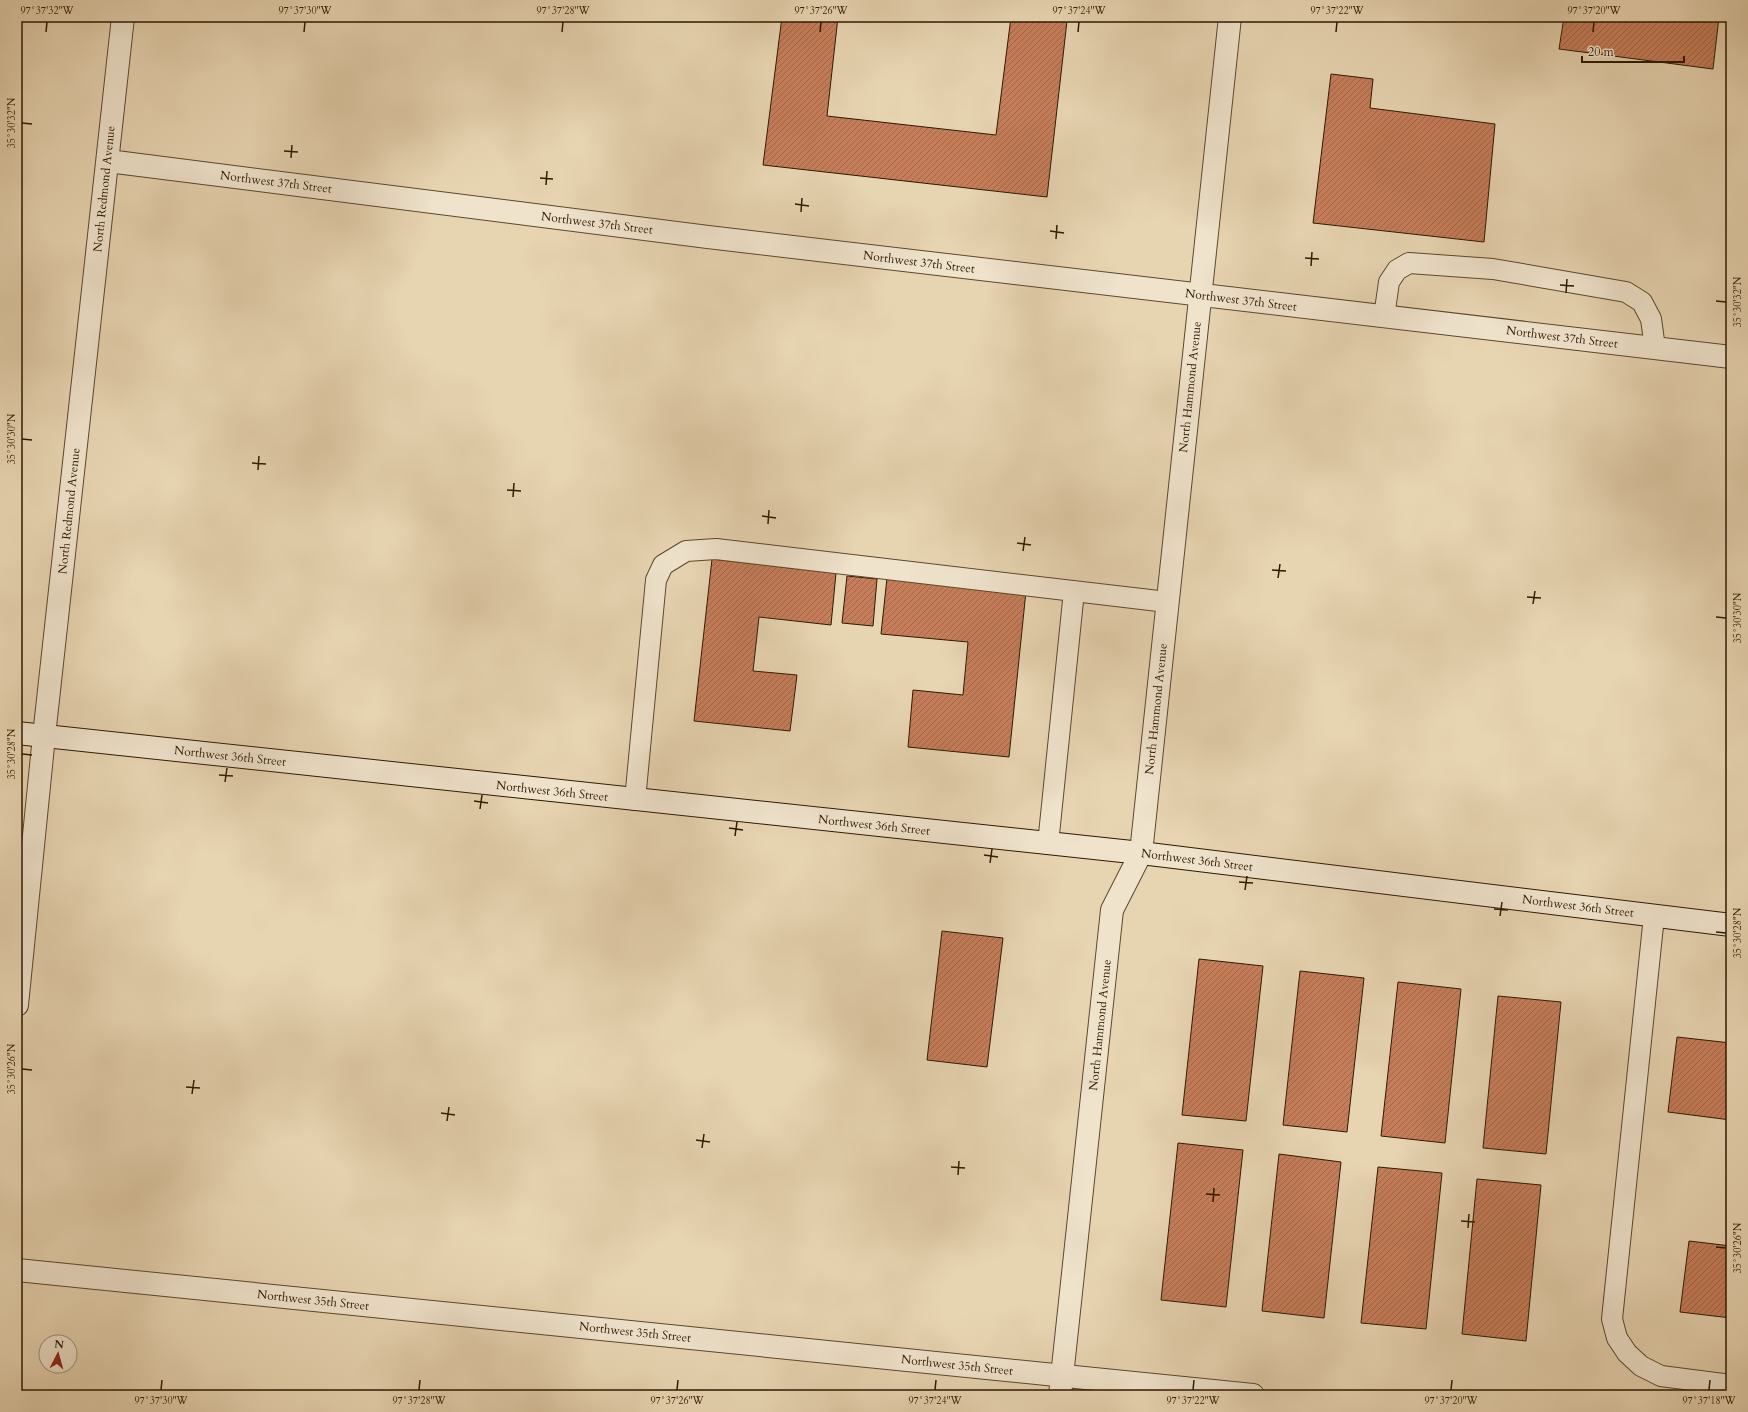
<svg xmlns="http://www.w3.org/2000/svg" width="1748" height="1412" viewBox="0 0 1748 1412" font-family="Cardo,serif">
<defs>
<pattern id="building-hatch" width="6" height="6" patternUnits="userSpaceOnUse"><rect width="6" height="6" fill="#c67e5a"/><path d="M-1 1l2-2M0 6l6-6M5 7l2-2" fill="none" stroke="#a16648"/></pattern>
</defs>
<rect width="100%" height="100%" fill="#e7d4b1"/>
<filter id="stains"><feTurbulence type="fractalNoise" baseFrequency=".005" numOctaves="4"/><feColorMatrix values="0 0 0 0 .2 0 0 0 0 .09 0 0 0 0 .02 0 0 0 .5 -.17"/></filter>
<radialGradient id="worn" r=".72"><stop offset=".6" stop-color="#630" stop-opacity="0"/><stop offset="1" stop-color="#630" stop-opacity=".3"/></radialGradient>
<path fill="url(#building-hatch)" stroke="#2e1901" d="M782,17H838L827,116L996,135L1011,17L1067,21L1047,197L763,165Z
M1564,17H1719L1713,69L1559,49Z
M1331,74L1373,79L1370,108L1495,124L1484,242L1313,223Z
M712,559L836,573L831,625L759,617L753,671L797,675L790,731L694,721Z
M847,576L877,579L873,626L842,623Z
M887,578L1026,591L1009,757L908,747L913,690L963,695L968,642L881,634Z
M942,931L1003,938L987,1067L927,1060Z
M1199,959L1263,966L1246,1121L1182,1115Z
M1300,971L1364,978L1347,1132L1283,1125Z
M1398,982L1461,989L1445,1143L1381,1136Z
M1498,996L1561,1002L1546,1154L1483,1148Z
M1677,1037L1731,1043V1120L1668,1112Z
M1178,1143L1243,1150L1226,1307L1161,1300Z
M1279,1154L1341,1162L1324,1318L1262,1311Z
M1378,1167L1442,1173L1426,1329L1361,1323Z
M1477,1179L1541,1185L1526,1341L1462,1334Z
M1689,1241L1731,1246V1318L1680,1312Z"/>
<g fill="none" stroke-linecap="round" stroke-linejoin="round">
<defs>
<path id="lane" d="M1384,317L1389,282L1397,270L1409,263L1493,269L1626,292L1642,302L1651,319L1655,348
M635,800L656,580L663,565L686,551L716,549L1167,602
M1048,844L1074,591
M1654,916L1612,1319L1617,1338L1627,1353L1641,1366L1661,1376L1731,1385"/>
<path id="street" d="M108,161L708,237L1731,357
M17,1005L44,736L123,17
M17,1270L1253,1395
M1060,1395L1112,910L1141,853L1230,17"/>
<path id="secondary" d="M17,733L1141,853L1731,925"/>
</defs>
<use href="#lane" stroke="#5c482d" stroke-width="22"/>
<use href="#street" stroke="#5c482d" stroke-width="24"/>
<use href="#secondary" stroke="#2e1901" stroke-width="24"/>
<use href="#lane" stroke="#efe3cc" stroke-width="20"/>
<use href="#street" stroke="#efe3cc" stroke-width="22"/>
<use href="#secondary" stroke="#efe3cc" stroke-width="22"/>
</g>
<path fill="none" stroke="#2e1901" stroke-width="1.5" d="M46,32L47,22M304,32L305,22M562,32L563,22M820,32L821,22M1078,32L1079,22M1336,32L1337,22M1593,32L1594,22M22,123L32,124M284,151L298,152M291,158L292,145M540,178L553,179M546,185L547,171M795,204L809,206M801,212L802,198M1050,231L1064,233M1056,239L1057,225M1305,258L1319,259M1311,266L1312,252M1560,285L1574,286M1566,293L1567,279M1716,301L1726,302M22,439L32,440M252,463L266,464M258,470L259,456M507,490L521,491M513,497L514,483M762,516L776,518M768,524L769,510M1017,543L1031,545M1023,551L1025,537M1272,570L1286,571M1278,578L1280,564M1527,597L1541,598M1533,604L1535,591M1716,617L1726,618M22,754L32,755M219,775L233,776M225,782L227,768M474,801L488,803M480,809L482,795M729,828L743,830M735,836L737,822M984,855L998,857M990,863L992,849M1239,882L1253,883M1245,890L1247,876M1494,909L1508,910M1500,916L1502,902M1716,932L1726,933M22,1069L32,1070M186,1087L200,1088M192,1094L194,1080M441,1113L455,1115M447,1121L449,1107M696,1140L710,1142M702,1148L704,1134M951,1167L965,1168M958,1175L959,1161M1206,1194L1220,1195M1213,1202L1214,1188M1461,1221L1475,1222M1468,1228L1469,1214M1716,1247L1726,1248M161,1390L162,1380M419,1390L420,1380M677,1390L678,1380M935,1390L936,1380M1193,1390L1194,1380M1451,1390L1452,1380M1709,1390L1710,1380"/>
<g text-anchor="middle" stroke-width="3" stroke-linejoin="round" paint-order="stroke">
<g font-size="12" fill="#2e1901" stroke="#efe3cc">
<text transform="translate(276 182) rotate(7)" y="4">Northwest 37th Street</text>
<text transform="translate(104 189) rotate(-84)" y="4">North Redmond Avenue</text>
<text transform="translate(597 223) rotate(7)" y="4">Northwest 37th Street</text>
<text transform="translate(919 262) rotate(7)" y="4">Northwest 37th Street</text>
<text transform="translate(1241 300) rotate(7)" y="4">Northwest 37th Street</text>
<text transform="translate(1562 337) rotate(7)" y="4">Northwest 37th Street</text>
<text transform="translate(1190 387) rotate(-84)" y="4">North Hammond Avenue</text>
<text transform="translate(69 511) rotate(-84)" y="4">North Redmond Avenue</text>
<text transform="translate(1156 709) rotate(-84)" y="4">North Hammond Avenue</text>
<text transform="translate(230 756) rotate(6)" y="4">Northwest 36th Street</text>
<text transform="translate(552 791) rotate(6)" y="4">Northwest 36th Street</text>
<text transform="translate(874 825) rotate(6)" y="4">Northwest 36th Street</text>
<text transform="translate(1197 860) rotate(7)" y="4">Northwest 36th Street</text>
<text transform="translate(1578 906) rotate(7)" y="4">Northwest 36th Street</text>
<text transform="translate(1100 1025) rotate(-84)" y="4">North Hammond Avenue</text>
<text transform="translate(313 1300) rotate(6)" y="4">Northwest 35th Street</text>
<text transform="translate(635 1332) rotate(6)" y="4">Northwest 35th Street</text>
<text transform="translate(957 1365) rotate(6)" y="4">Northwest 35th Street</text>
</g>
</g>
<rect width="1748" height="1412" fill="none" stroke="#e7d4b1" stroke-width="44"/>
<g transform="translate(58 1354) rotate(6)"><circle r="19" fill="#efe3cc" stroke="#a2927b"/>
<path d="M0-3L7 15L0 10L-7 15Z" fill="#8f2418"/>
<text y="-6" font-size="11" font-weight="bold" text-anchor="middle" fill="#2e1901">N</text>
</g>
<path d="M1582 56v6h102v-6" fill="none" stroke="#2e1901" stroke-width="2"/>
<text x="1588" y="56" font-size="12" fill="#2e1901" stroke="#efe3cc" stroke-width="3" paint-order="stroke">20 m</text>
<rect x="22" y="22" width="1704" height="1368" fill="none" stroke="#2e1901" stroke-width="1.5"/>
<g font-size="10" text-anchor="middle" fill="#2e1901">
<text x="47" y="14">97°37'32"W</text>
<text x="305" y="14">97°37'30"W</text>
<text x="563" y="14">97°37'28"W</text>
<text x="821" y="14">97°37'26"W</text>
<text x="1079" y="14">97°37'24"W</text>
<text x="1337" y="14">97°37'22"W</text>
<text x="1594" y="14">97°37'20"W</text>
<text transform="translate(11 123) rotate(-90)" y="4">35°30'32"N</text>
<text transform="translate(1737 302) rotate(-90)" y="4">35°30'32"N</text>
<text transform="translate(11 439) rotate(-90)" y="4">35°30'30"N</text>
<text transform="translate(1737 618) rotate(-90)" y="4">35°30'30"N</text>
<text transform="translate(11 754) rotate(-90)" y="4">35°30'28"N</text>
<text transform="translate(1737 933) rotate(-90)" y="4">35°30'28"N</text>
<text transform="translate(11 1069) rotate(-90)" y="4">35°30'26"N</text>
<text transform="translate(1737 1248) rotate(-90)" y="4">35°30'26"N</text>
<text x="161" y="1404">97°37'30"W</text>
<text x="419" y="1404">97°37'28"W</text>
<text x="677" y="1404">97°37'26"W</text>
<text x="935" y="1404">97°37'24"W</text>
<text x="1193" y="1404">97°37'22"W</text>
<text x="1451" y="1404">97°37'20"W</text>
<text x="1709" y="1404">97°37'18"W</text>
</g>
<rect width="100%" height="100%" filter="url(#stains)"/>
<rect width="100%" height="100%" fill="url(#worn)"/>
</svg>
